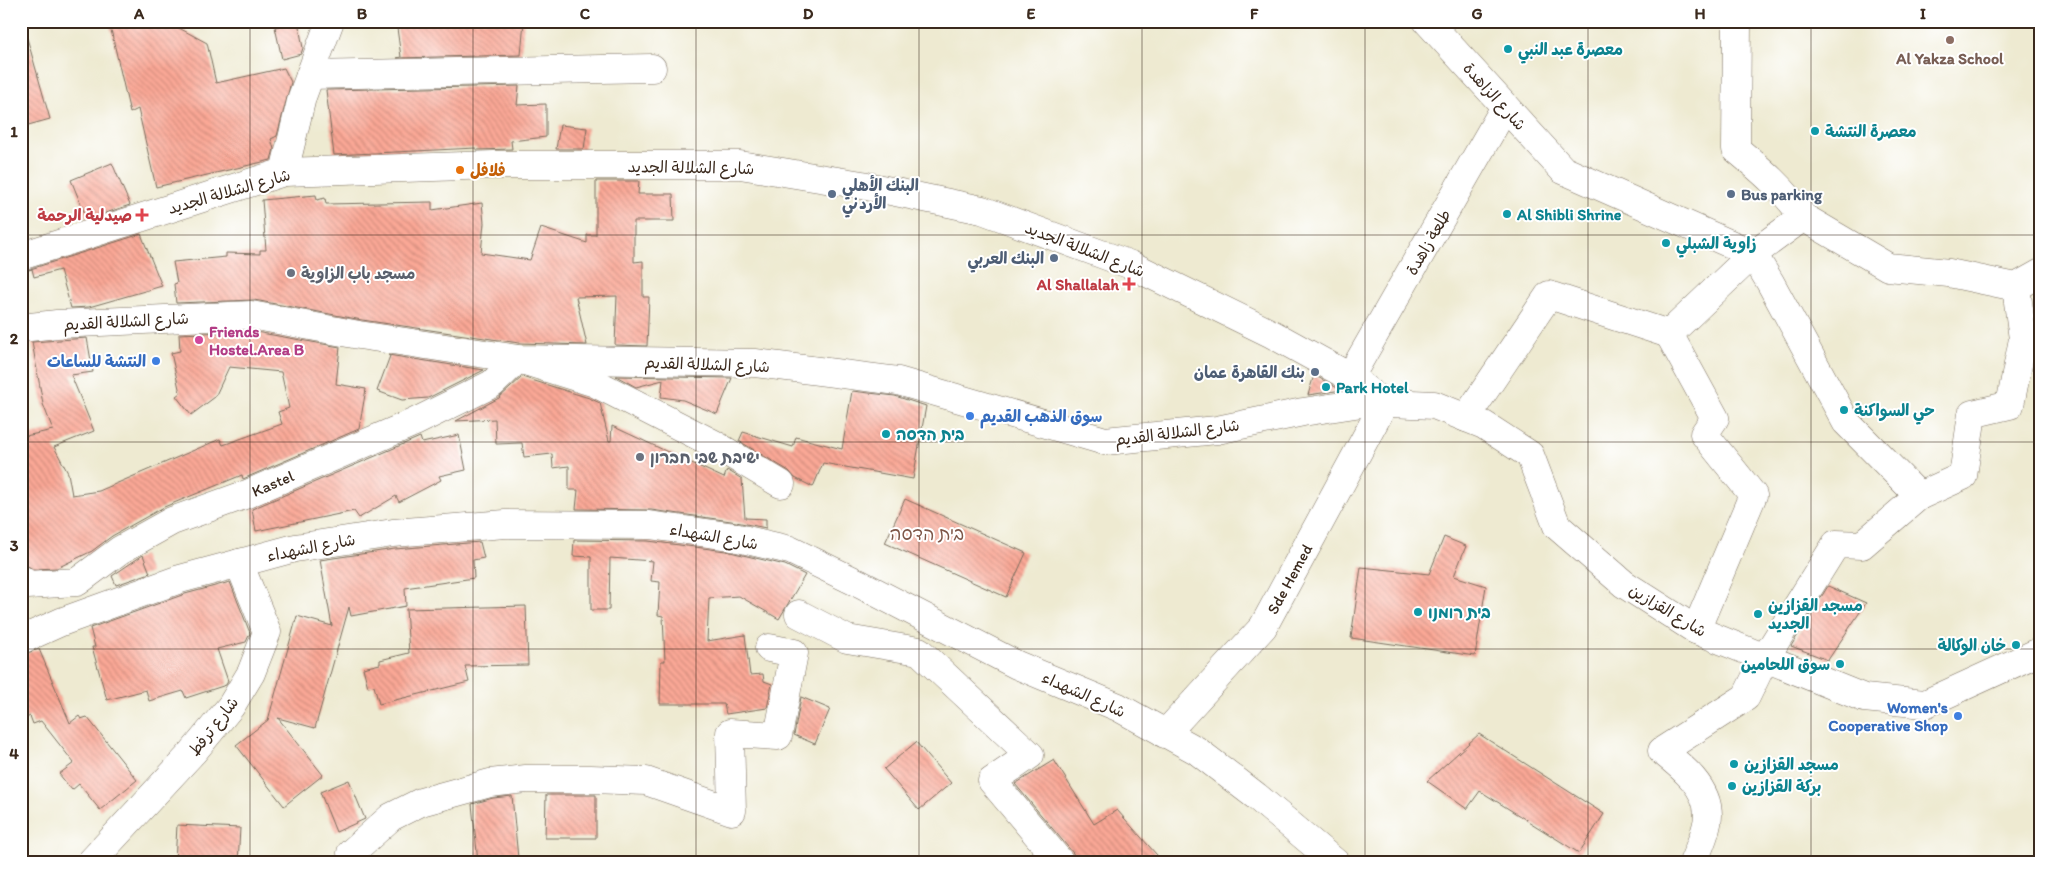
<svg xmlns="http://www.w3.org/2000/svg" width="2062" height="884" viewBox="0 0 2062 884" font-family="Itim,'Playpen Sans Arabic','Playpen Sans Hebrew',sans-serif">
<defs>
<pattern id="building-back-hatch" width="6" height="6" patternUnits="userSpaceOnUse" patternTransform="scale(1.25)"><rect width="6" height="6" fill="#fba896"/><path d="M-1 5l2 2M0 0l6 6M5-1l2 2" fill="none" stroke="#cc897a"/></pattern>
</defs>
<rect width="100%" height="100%" fill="#fff"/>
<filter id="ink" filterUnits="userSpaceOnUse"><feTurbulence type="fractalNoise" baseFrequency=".02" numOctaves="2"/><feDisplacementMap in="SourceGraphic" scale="10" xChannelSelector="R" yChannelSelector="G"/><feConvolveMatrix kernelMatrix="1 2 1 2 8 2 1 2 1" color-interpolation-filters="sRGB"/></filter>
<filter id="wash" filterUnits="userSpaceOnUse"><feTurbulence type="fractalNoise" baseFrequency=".0096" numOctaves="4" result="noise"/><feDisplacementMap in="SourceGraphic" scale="20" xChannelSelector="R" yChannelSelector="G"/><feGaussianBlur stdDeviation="1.12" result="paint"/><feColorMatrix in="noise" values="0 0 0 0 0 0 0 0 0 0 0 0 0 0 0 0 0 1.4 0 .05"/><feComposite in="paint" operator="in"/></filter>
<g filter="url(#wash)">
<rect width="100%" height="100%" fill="#eeead1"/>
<g id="blocks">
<path fill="url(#building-back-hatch)" d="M109,21H166L207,43L216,83L284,68L291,82L277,136L271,139L274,149L271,160L156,187L138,109L130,113Z
M278,21H298L303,48L301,54L282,59L275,27L279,26Z
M396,21H524L521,55L397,58L401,57Z
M27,38L50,119L21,127V39Z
M519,86L517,105L546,104V137L511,141L512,149L476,150V148L334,155L326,90Z
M560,125L587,128L584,149H556Z
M112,163L130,205L87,219L71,180Z
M596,181H639L638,194H673L674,221H634V262L643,261V297H649L647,346L615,345L617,296L576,297L587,345L519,343L362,320L254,300L176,303L174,284L177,283L173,262L226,257V253L260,254V250H266L262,200L316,195L317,200L325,198L326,204L432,202V210L482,203L484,223L481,253L530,260L541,228L587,243V235H596Z
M141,234L162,286L89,307L71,308L60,270L34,277L32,269L21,272Z
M250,331L340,347L336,384L366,389L359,429L243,479L242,475L164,507L112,536L92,551L57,568L33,569L24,564L21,551V437L53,430L43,404L32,342L87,338L93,372L71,375L94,431L54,447L68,473L72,495L99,491L220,439L223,445L282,424L278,412L289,408L281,372L229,367L215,397L191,415L176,396L180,393L171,353L180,351L179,334Z
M388,355L484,370L428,398L402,400L377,391L390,356Z
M1314,375L1341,390H1342L1308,395Z
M616,376L732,378L717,414L683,400L661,397L663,380L636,387Z
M522,377L589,398L600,403L609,441H611L612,426L724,478L727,470L742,479L745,518L766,519V528L731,521L651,510L576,509L578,490H569V466L553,468L552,454L524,457L522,443L496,444L495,419L456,421L499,398Z
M852,391L895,396L926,406L913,479L823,463L813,487L795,478L789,471L739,441L743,432L793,447L796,437L842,449Z
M459,435L466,470L439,476L441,480L399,502L396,496L359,518L354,511L256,531L252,509L420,437L422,443Z
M905,499L1026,553L1006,597L885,543Z
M1444,537L1466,546L1454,576L1486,586L1475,656L1351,638L1361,567L1429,574Z
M574,540L648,541L726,551L785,565L805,575L779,619L739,596L709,598L707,641L745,635L750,675L763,674L764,681L772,684L767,708L726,714L724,704H660L661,661H665L663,616L658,615L660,582L651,581L653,561L610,558L609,610H591V557L573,556Z
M480,542L484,558L473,560L474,578L405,588L406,606L351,616L349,607L315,728L278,718L323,775L284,806L236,745L268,720L297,616L332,626L320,560L395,549Z
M143,555L150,573L116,585L112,576Z
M230,582L250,633L246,642L217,649L228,681L226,685L186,698L183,691L149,701L146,690L107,700L92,647H95L90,628L185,594Z
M1828,586L1866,603L1828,660L1791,646Z
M526,606L528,665L465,666L469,682L379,704L374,686L368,687L363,668L380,664V660L409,653L406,609Z
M39,649L70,723L79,716L81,719L87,717L137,780L100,810L79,784L72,790L59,774L74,763L41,721L33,724L30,716L21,721V655Z
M801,697L830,709L815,744L794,735Z
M1479,734L1604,814L1579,853L1480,791L1467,809L1427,781Z
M916,742L951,783L919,810L884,769Z
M1054,760L1094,824L1117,810L1164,863H1076L1073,853L1015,784Z
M349,780L365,819L336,832L320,792Z
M546,795H596V838H545Z
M512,796L518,858L478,862L472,804L493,798Z
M177,825L240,828L238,863H175Z"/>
</g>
</g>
<g filter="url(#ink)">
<use href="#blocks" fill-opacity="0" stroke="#7a6d5d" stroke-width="1"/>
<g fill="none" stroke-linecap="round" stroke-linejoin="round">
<defs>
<g id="minor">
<path d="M1427,21L1563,170L1753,254L1770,282L1846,422L1919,496L1862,545L1836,544L1765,658L1746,697L1662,751C1681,766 1708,787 1708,815C1708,829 1698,850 1693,863"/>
<path d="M310,75L652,68"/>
<path d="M284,172L302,97L330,21"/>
<path d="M1803,217L1888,267L1949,273L2016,287L2041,273"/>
<path d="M21,256L284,172L494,165H740L862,185L982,210L1131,265L1272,334L1350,377L1384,404"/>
<path d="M21,328L57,324L251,315L359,335L518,359L755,363L898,381L1105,441L1217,430L1303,412L1368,402L1434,405L1484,425L1530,455L1557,526L1624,584L1696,630L1864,698L1925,704L2041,651"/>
<path d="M1669,334L1715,418L1704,434L1753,495L1696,630"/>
<path d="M1350,377L1505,107"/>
<path d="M1466,418L1549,295L1669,334L1753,254L1803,217C1785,190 1760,169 1736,149L1737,21"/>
<path d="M1919,496L1963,476L1972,414L2010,405L2023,339L2016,287"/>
<path id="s1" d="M21,579L28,585L77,582L120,550L172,521L247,494L415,422L492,384L518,359L595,383L714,444L781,484"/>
<path d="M799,614L847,639L919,651L1030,755L992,781L1061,863"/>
<path d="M21,640L61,622L180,579L295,548L393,533L505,524L649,525L729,536L790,550L858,583L1017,665L1118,707L1196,750L1256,796L1336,863"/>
<path id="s2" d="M1165,734L1263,627L1384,404"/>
<path d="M351,853L391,817L421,802L490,783L526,779H591L646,781L732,811L730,733L778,736L794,653L769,648"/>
<path d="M90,863L193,752L231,706L251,673L267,632L239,563"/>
</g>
</defs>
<use href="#minor" stroke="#7a6d5d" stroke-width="29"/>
<use href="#minor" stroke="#fff" stroke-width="28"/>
</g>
</g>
<path fill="none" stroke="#3b2a1e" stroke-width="1" stroke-opacity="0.55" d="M250,21V863M473,21V863M696,21V863M919,21V863M1142,21V863M1365,21V863M1588,21V863M1811,21V863M21,235H2041M21,442H2041M21,649H2041"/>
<circle fill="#8d6e63" stroke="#fff" stroke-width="2" cx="1950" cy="40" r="5"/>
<g fill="#0f9aa8" stroke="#fff" stroke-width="2">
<circle cx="1508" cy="49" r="5"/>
<circle cx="1815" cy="131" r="5"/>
<circle cx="1507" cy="214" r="5"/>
<circle cx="1666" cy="243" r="5"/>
<circle cx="1326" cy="387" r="5"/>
<circle cx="1844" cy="410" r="5"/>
<circle cx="886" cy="434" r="5"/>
<circle cx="1418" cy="612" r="5"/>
<circle cx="1758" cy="614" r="5"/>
<circle cx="2016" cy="645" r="5"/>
<circle cx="1840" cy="664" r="5"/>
<circle cx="1734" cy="764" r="5"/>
<circle cx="1732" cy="786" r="5"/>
</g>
<circle fill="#e8710a" stroke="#fff" stroke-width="2" cx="460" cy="170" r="5"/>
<g fill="#5c6f8a" stroke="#fff" stroke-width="2">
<circle cx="832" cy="194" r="5"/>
<circle cx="1731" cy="194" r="5"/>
<circle cx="1054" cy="258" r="5"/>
<circle cx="1315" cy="372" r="5"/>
</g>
<g fill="#e0444e" stroke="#fff" stroke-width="2">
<path d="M139.5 207.5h5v5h5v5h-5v5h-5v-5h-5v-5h5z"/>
<path d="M1126.5 276.5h5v5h5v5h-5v5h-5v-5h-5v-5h5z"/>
</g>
<g fill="#6b7280" stroke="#fff" stroke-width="2">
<circle cx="291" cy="273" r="5"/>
<circle cx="640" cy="457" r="5"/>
</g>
<circle fill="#d1479c" stroke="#fff" stroke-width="2" cx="199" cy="340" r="5"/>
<g fill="#3f7fe0" stroke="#fff" stroke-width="2">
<circle cx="156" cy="361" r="5"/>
<circle cx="970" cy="416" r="5"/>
<circle cx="1958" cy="716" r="5"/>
</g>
<g text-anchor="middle" stroke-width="4" stroke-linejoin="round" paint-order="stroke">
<g font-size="16" font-weight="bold" fill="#0d838f" stroke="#fff" text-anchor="start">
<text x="1518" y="55">معصرة عبد النبي</text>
<text x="1825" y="137">معصرة النتشة</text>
<text x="1517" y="220">Al Shibli Shrine</text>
<text x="1676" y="249">زاوية الشبلي</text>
<text x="1336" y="393">Park Hotel</text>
<text x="1854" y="416">حي السواكنة</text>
<text x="896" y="440">בית הדסה</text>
<text x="1768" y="611">مسجد القزازين<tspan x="1768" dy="18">الجديد</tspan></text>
<text x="1428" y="618">בית רומנו</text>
<text x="2006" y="651" text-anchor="end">خان الوكالة</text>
<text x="1830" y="670" text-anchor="end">سوق اللحامين</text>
<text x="1744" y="770">مسجد القزازين</text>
<text x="1742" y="792">بركة القزازين</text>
</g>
<g font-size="16" font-weight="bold" fill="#785e54" stroke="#fff">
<text x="1950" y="64">Al Yakza School</text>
</g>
<g font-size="16" fill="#3b2a1e" stroke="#fff">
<text transform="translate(1495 96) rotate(48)" y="6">شارع الزاهدة</text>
<text transform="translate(691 167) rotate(1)" y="6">شارع الشلالة الجديد</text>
<text transform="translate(229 191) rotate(-16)" y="6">شارع الشلالة الجديد</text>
<text transform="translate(1428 242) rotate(-60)" y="6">طلعة زاهدة</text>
<text transform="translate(1085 249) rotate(21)" y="6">شارع الشلالة الجديد</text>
<text transform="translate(126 321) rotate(-3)" y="6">شارع الشلالة القديم</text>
<text transform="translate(707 364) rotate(2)" y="6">شارع الشلالة القديم</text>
<text transform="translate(1177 432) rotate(-7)" y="6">شارع الشلالة القديم</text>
<text dy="6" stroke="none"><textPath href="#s1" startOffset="279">Kastel</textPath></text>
<text transform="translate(714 536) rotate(10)" y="6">شارع الشهداء</text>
<text transform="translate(311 547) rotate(-11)" y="6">شارع الشهداء</text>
<text dy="6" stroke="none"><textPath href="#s2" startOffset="200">Sde Hemed</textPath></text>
<text transform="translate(1668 610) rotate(31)" y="6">شارع القزازين</text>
<text transform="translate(1084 694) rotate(24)" y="6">شارع الشهداء</text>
<text transform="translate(213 726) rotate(-52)" y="6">شارع ترفط</text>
</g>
<g font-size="16" font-weight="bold" fill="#c56008" stroke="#fff" text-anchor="start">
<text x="470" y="176">فلافل</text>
</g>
<g font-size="16" font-weight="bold" fill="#4e5e75" stroke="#fff" text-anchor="start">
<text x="842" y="191">البنك الأهلي<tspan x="842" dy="18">الأردني</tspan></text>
<text x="1741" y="200">Bus parking</text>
<text x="1044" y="264" text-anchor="end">البنك العربي</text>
<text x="1305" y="378" text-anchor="end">بنك القاهرة عمان</text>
</g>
<g font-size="16" font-weight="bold" fill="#be3a42" stroke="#fff" text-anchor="end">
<text x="132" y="221">صيدلية الرحمة</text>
<text x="1119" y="290">Al Shallalah</text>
</g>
<g font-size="16" font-weight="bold" fill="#5b616d" stroke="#fff" text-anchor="start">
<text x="301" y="279">مسجد باب الزاوية</text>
<text x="650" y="463">ישיבת שבי חברון</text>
</g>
<g font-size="16" font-weight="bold" fill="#b23c85" stroke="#fff" text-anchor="start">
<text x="209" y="337">Friends<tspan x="209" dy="18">Hostel.Area B</tspan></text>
</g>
<g font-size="16" font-weight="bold" fill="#366cbe" stroke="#fff" text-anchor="end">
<text x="146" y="367">النتشة للساعات</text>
<text x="980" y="422" text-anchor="start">سوق الذهب القديم</text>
<text x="1948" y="713">Women's<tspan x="1948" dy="18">Cooperative Shop</tspan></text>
</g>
<g font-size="18" fill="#7e5648" stroke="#fff">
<text x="927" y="540">בית הדסה</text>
</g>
</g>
<rect width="2062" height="884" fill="none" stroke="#fff" stroke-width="55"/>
<rect x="28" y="28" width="2006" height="828" fill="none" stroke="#3b2a1e" stroke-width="2"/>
<g font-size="16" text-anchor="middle" font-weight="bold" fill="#3b2a1e">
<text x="139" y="19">A</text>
<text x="362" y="19">B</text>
<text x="585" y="19">C</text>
<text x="808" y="19">D</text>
<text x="1031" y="19">E</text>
<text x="1254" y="19">F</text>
<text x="1477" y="19">G</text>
<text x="1700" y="19">H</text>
<text x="1923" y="19">I</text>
<text x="14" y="137">1</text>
<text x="14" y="344">2</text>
<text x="14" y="551">3</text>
<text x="14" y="759">4</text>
</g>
</svg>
